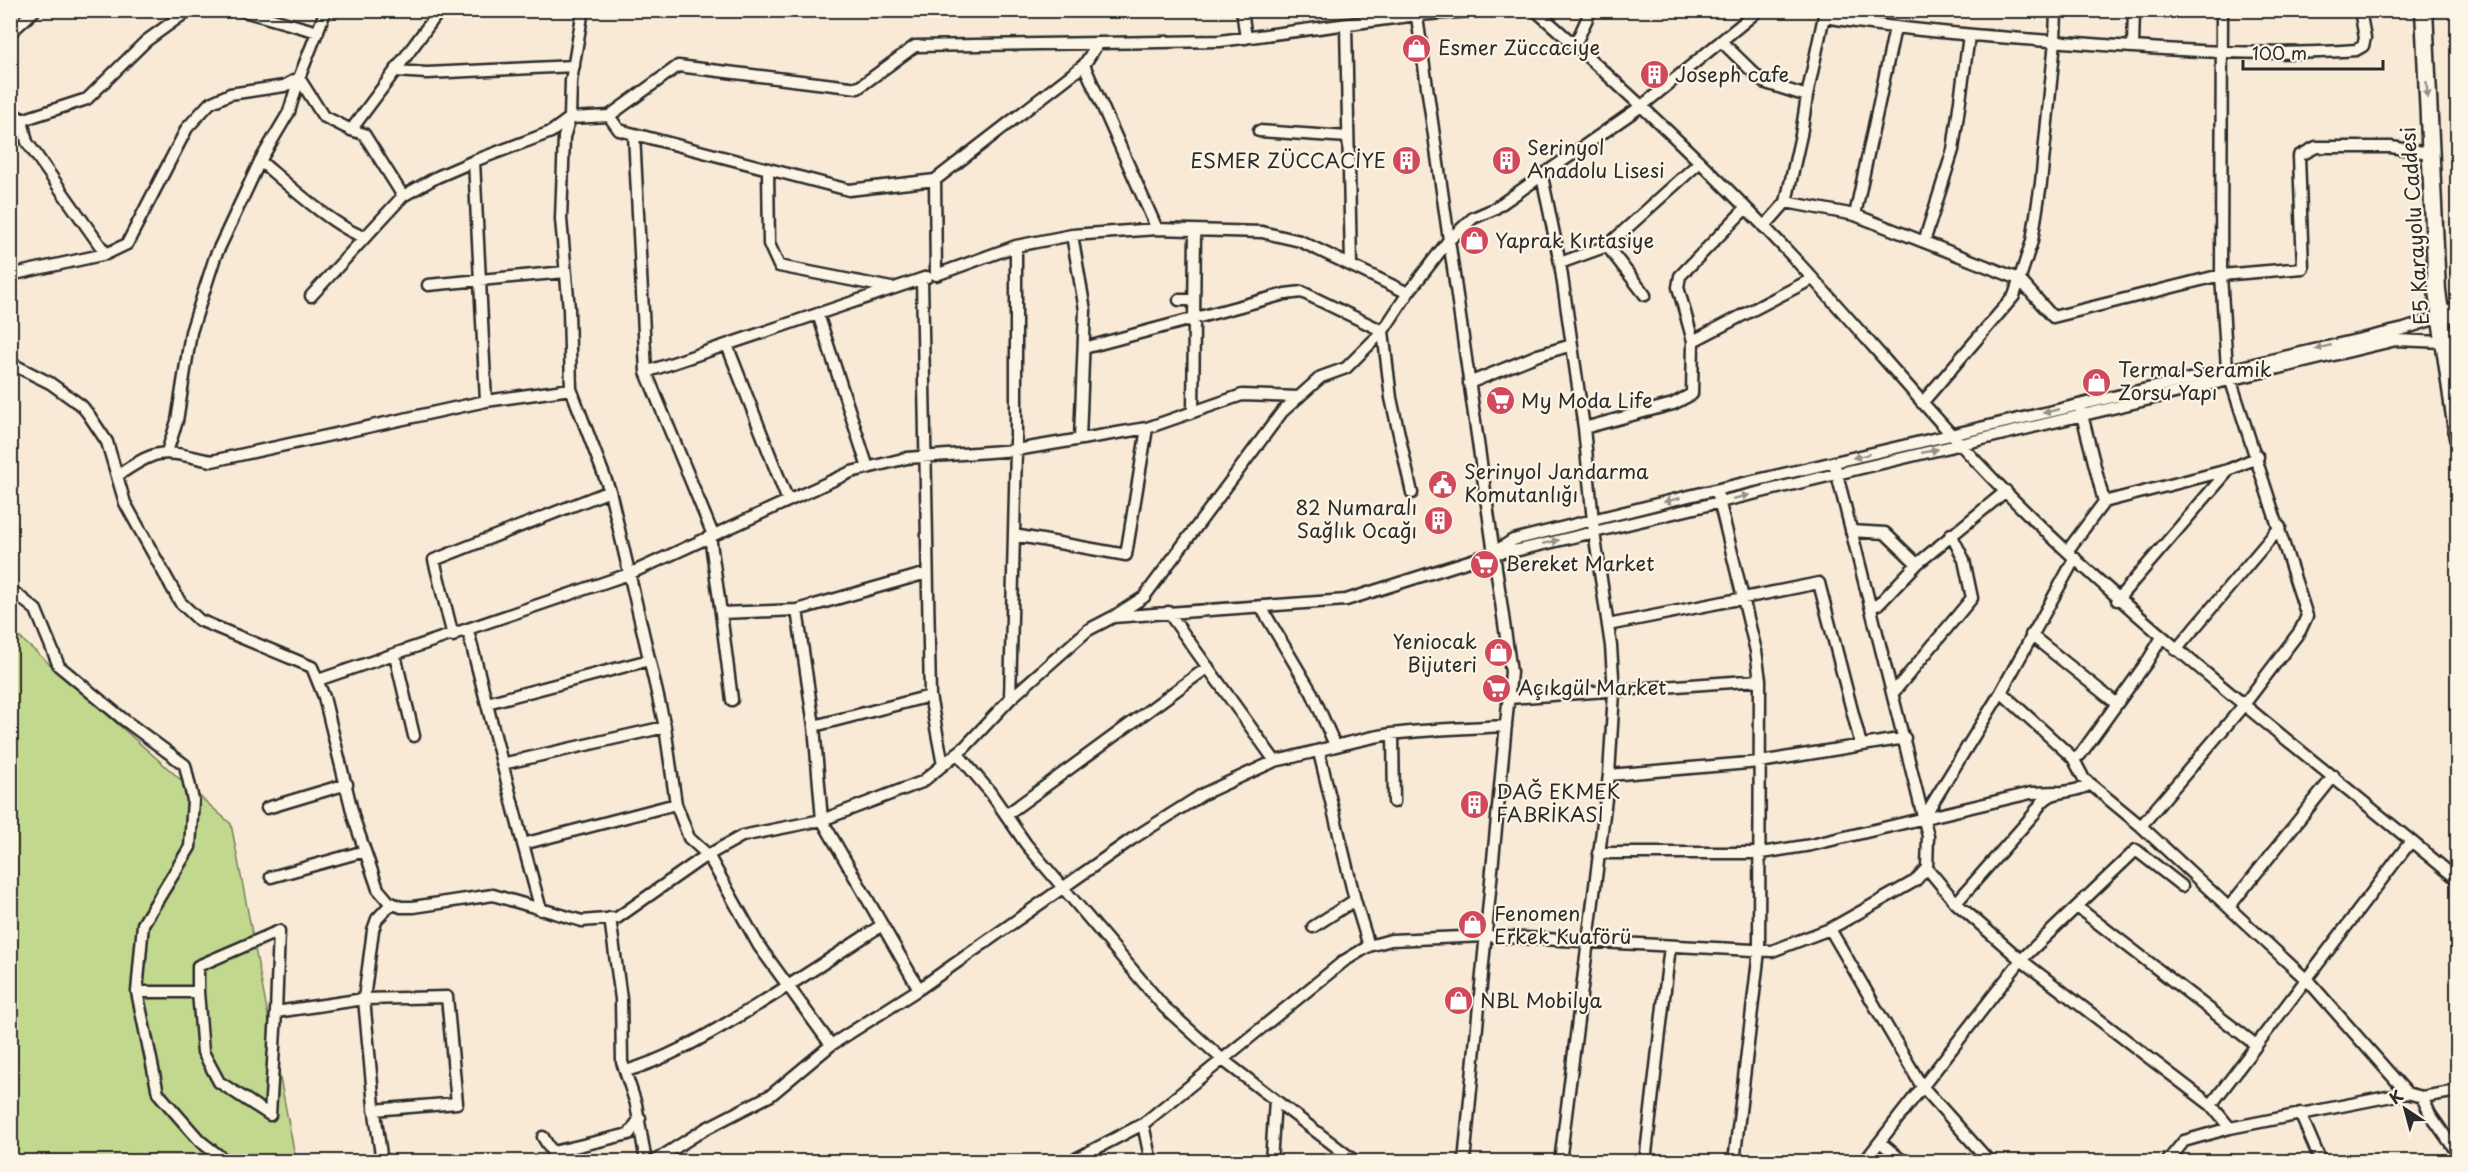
<svg xmlns="http://www.w3.org/2000/svg" width="2468" height="1172" viewBox="0 0 2468 1172" font-family="'Playpen Sans',sans-serif">
<rect width="100%" height="100%" fill="#f9ead7"/>
<filter id="ink" filterUnits="userSpaceOnUse"><feTurbulence type="fractalNoise" baseFrequency=".0167" numOctaves="2"/><feDisplacementMap in="SourceGraphic" scale="12" xChannelSelector="R" yChannelSelector="G"/><feConvolveMatrix kernelMatrix="1 2 1 2 8 2 1 2 1" color-interpolation-filters="sRGB"/></filter>
<g filter="url(#ink)">
<path fill="#c2d88e" stroke="#76825c" stroke-width="1.5" d="M10,629L231,824L296,1161H11Z"/>
<g fill="none" stroke-linecap="round" stroke-linejoin="round">
<defs>
<path id="minor" d="M240,10L318,32
M440,10L395,71L427,73L574,66
M583,10L571,81L570,118L564,137L561,219L569,309L571,389L610,491L665,727L676,804L689,838L708,855L759,946L831,1045
M1242,10L1246,38
M1416,10L1511,672L1464,1162
M1535,10C1625,89 1712,170 1793,257C1873,343 1946,435 2030,516C2164,647 2314,759 2458,880
M1824,17C1909,31 1993,37 2078,43C2171,50 2264,57 2356,50L2363,46L2365,38L2360,10
M1346,25L1351,265
M10,33L35,10
M1721,41L1763,82L1807,96L1801,135L1786,202L1764,227
M1098,43L1084,65L1157,229
M1575,45L1591,10
M2133,47L2134,10
M395,71L351,130L364,134L403,196
M299,78L323,116L351,130
M1807,96L1825,11
M10,110L22,120L87,99L146,41L189,10
M609,116L619,130L849,190L935,180L936,275L1016,246L1072,235L1157,229L1262,232L1300,241L1408,293
M22,120L27,142L106,254
M1259,131L1348,137
M634,134L646,372L713,535
M260,161C285,182 336,229 365,237
M768,170L769,244L779,266L891,288
M1542,176L1560,263L1607,246L1700,162
M935,180L1084,65
M1786,202L1855,215L2019,279L2053,317L2221,275L2303,268L2299,156L2316,147H2391L2430,153
M1855,215L1895,28
M1072,235L1085,310L1080,439
M1924,242L1953,150L1969,36
M1607,246L1645,295
M1560,263L1584,428L1594,532L1611,646L1614,692L1609,775L1560,1162
M10,275L106,254L127,244L187,128L210,103L230,94L284,86L299,78L326,10
M922,279L930,696L943,765
M428,285L565,272
M311,296L403,196L437,177L474,161
M1179,300H1194
M818,314L868,468
M1693,341L1812,279
M727,345L788,501
M1084,348L1285,294L1302,292L1383,331L1391,398L1412,493
M10,363L50,383L82,406L89,415L107,442L125,503L180,602L199,620L312,667L324,697L354,819L378,889L389,902L401,907H413L493,895L582,921L617,918L701,859L742,836L822,820L922,782L965,747L1010,699L1088,630L1113,617L1346,600L1494,553L1519,550L2396,340L2444,342
M646,372L927,277
M1469,383L1538,355L1572,345
M486,401L474,161L551,132L570,118L609,116L678,66L858,88L915,46L1220,41L1417,15L1485,10
M1922,403L2014,296L2032,241L2041,183L2055,41L2056,10
M2081,411L2104,502
M1193,412L1195,232
M1584,428L1673,404L1692,394L1693,341L1678,287L1680,276L1745,209
M167,452L177,421L191,332L215,257L260,161L289,112L299,78
M117,476C160,446 162,451 212,461L486,401L571,389
M1851,531L1885,533L1917,564L1879,604L1871,607
M1014,535L1126,555L1147,428
M710,536L721,613L797,610L927,573
M2068,550L2104,502L2228,470L2258,457
M1496,551L1513,540L1689,496L2404,329L2440,317
M1917,564L2006,491
M10,589L36,610L59,666L123,719L185,765L193,800L190,847L143,924L137,992L158,1093L200,1141L227,1162
M2117,600L2228,471
M1261,607L1312,693L1335,745
M797,610L814,726L822,820L919,989
M1168,612L1275,761C1314,753 1351,740 1391,734C1429,729 1468,728 1506,726
M721,613L732,700
M1116,615L1144,597L1282,412L1321,377L1346,368L1383,331L1408,293L1448,241L1473,218L1494,209L1643,105L1759,10
M1608,625L1819,583L1861,745
M468,631L523,844
M2031,635L2117,704
M453,636L434,560L610,491
M2176,650L2280,527
M395,655L414,736
M318,680L629,574L851,472L907,458L1016,450L1147,428L1242,395L1299,397
M2001,692L2073,758L2080,755L2147,662L2162,637
M1893,693L1972,598L1964,560L1951,534
M1509,698L1760,680L1756,651L1718,496
M1010,699L1016,450V246
M487,703L649,660
M814,726L930,696
M1393,734L1394,802
M1319,752L1355,900L1369,946
M957,753L990,792L1026,844L1164,1007L1223,1060L1356,1162
M2073,758L2084,779L2141,826L2311,984L2407,1093
M502,764L665,727
M1609,775L1760,762L1905,738
M267,808L347,784
M1006,815L1208,667
M1924,817L2001,692L2075,558
M2141,826L2243,706L2300,631L2307,616L2227,369L2221,275L2222,10
M1598,853H1761L1811,845L2031,793L2057,792
M1927,868L1956,903L2021,960L2211,1105L2230,1128
M271,877L365,851
M1956,903L2034,814C2051,783 2066,798 2091,784
M2077,907L2256,1045
M2229,907L2334,776
M541,910L523,844L676,804
M610,918L621,999L622,1062L636,1104L646,1162
M1313,927L1355,900
M1830,929L1921,1085L1990,1162
M137,992H198L203,1052L219,1082L270,1115L276,1012
M198,992V966L279,931L276,1012L364,999L447,997L457,1103L374,1110
M626,1071C664,1060 699,1040 734,1019C785,989 833,957 882,925
M2422,1097L2430,1114L2458,1154
M2211,1105L2411,841
M2300,1113L2321,1162
M543,1137L558,1162
M1880,1142L1904,1162
M553,1152L629,1134L640,1118
M382,1162L374,1106L364,999L373,930L377,919L392,903
M653,1162L705,1129L771,1095L831,1045L919,989L1132,839L1203,794L1275,761
M1070,1162L1143,1124
M1151,1162L1143,1124L1344,961L1369,946L1391,940L1486,936L1772,951L1830,929L1915,881L1927,868L1928,836L1834,462
M1271,1162L1275,1100
M1645,1162L1670,946
M1734,1162L1759,951L1760,680
M1864,1162L2021,960L2136,850L2182,886
M2167,1162L2184,1141L2230,1128L2407,1093L2422,1097L2458,1091"/>
<path id="highway" d="M2424,10L2437,291L2458,438
M2440,317L2458,310"/>
</defs>
<use href="#minor" stroke="#2b2b2b" stroke-width="15"/>
<use href="#highway" stroke="#2b2b2b" stroke-width="21"/>
<use href="#minor" stroke="#fcf5e5" stroke-width="10"/>
<use href="#highway" stroke="#fcf5e5" stroke-width="16"/>
</g>
<defs><path id="oneway-solid" d="M-6-.8H1V-3.2L6.5 0L1 3.2V.8H-6Z" transform="scale(1.5)"/></defs>
<g fill="#949088">
<use href="#oneway-solid" transform="translate(2427 90) rotate(87)"/>
<use href="#oneway-solid" transform="translate(2323 347) rotate(167)"/>
<use href="#oneway-solid" transform="translate(2051 411) rotate(167)"/>
<use href="#oneway-solid" transform="translate(1930 451) rotate(-13)"/>
<use href="#oneway-solid" transform="translate(1861 456) rotate(167)"/>
<use href="#oneway-solid" transform="translate(1741 497) rotate(-13)"/>
<use href="#oneway-solid" transform="translate(1672 500) rotate(166)"/>
<use href="#oneway-solid" transform="translate(1551 542) rotate(-13)"/>
</g>
</g>
<defs>
<symbol id="shop-disc" viewBox="-11 -11 22 22"><circle r="9.5" fill="#d1495b" stroke="#fcf5e5"/><path d="M-5-2.5h2.3a2.7 3.5 0 0 1 5.4 0H5L5.5 6h-11ZM-1.5-2.5h3a1.5 2.3 0 0 0-3 0Z" fill="#fff"/></symbol>
<symbol id="building-disc" viewBox="-11 -11 22 22"><circle r="9.5" fill="#d1495b" stroke="#fcf5e5"/><path d="M-4-6H4V6H1V3H-1V6H-4ZM-2.5-4.3h1.7v1.8h-1.7ZM.8-4.3h1.7v1.8H.8ZM-2.5-1h1.7V.8h-1.7ZM.8-1h1.7V.8H.8Z" fill="#fff"/></symbol>
<symbol id="supermarket-disc" viewBox="-11 -11 22 22"><circle r="9.5" fill="#d1495b" stroke="#fcf5e5"/><path d="M-6-5.5h2.5l.6 2H6L4.5 2H-2.5L-4.4-4H-6ZM-1.5 3.2a1.3 1.3 0 1 0 .1 0ZM3 3.2a1.3 1.3 0 1 0 .1 0Z" fill="#fff"/></symbol>
<symbol id="civic-disc" viewBox="-11 -11 22 22"><circle r="9.5" fill="#d1495b" stroke="#fcf5e5"/><path d="M-.6-6.5H3V-4.5H.6V-3L4-1V1h2V6H-6V1h2V-1L-.6-3ZM-1.2 2.5V6h2.4V2.5Z" fill="#fff"/></symbol>
</defs>
<g fill-rule="evenodd">
<use href="#shop-disc" x="1400" y="32" width="33" height="33"/>
<use href="#building-disc" x="1638" y="58" width="33" height="33"/>
<use href="#building-disc" x="1490" y="144" width="33" height="33"/>
<use href="#building-disc" x="1390" y="144" width="33" height="33"/>
<use href="#shop-disc" x="1458" y="224" width="33" height="33"/>
<use href="#shop-disc" x="2080" y="366" width="33" height="33"/>
<use href="#supermarket-disc" x="1484" y="384" width="33" height="33"/>
<use href="#civic-disc" x="1426" y="468" width="33" height="33"/>
<use href="#building-disc" x="1422" y="504" width="33" height="33"/>
<use href="#supermarket-disc" x="1468" y="548" width="33" height="33"/>
<use href="#shop-disc" x="1482" y="636" width="33" height="33"/>
<use href="#supermarket-disc" x="1480" y="672" width="33" height="33"/>
<use href="#building-disc" x="1458" y="788" width="33" height="33"/>
<use href="#shop-disc" x="1456" y="908" width="33" height="33"/>
<use href="#shop-disc" x="1442" y="984" width="33" height="33"/>
</g>
<g text-anchor="middle" stroke-width="4.5" stroke-linejoin="round" paint-order="stroke">
<g font-size="20" fill="#2b2b2b" stroke="#fcf5e5" text-anchor="start">
<text x="1438" y="55">Esmer Züccaciye</text>
<text x="1675" y="82">Joseph cafe</text>
<text x="1527" y="155">Serinyol<tspan x="1527" dy="23">Anadolu Lisesi</tspan></text>
<text x="1386" y="168" text-anchor="end">ESMER ZÜCCACİYE</text>
<text x="1495" y="248">Yaprak Kırtasiye</text>
<text x="2118" y="377">Termal Seramik<tspan x="2118" dy="23">Zorsu Yapı</tspan></text>
<text x="1521" y="408">My Moda Life</text>
<text x="1464" y="479">Serinyol Jandarma<tspan x="1464" dy="23">Komutanlığı</tspan></text>
<text x="1417" y="515" text-anchor="end">82 Numaralı<tspan x="1417" dy="23">Sağlık Ocağı</tspan></text>
<text x="1505" y="571">Bereket Market</text>
<text x="1477" y="649" text-anchor="end">Yeniocak<tspan x="1477" dy="23">Bijuteri</tspan></text>
<text x="1518" y="695">Açıkgül Market</text>
<text x="1496" y="799">DAĞ EKMEK<tspan x="1496" dy="23">FABRİKASI</tspan></text>
<text x="1494" y="921">Fenomen<tspan x="1494" dy="23">Erkek Kuaförü</tspan></text>
<text x="1480" y="1008">NBL Mobilya</text>
</g>
<g font-size="20" fill="#2b2b2b" stroke="#fcf5e5">
<text transform="translate(2415 226) rotate(-94)" y="7">E5 Karayolu Caddesi</text>
</g>
</g>
<rect width="2468" height="1172" fill="none" stroke="#fcf5e5" stroke-width="36"/>
<rect x="18" y="18" width="2432" height="1136" fill="none" stroke="#2b2b2b" stroke-width="2" filter="url(#ink)"/>
<g transform="translate(2405 1109) rotate(324)" stroke="#fcf5e5" stroke-width="4.5" paint-order="stroke">
<path d="M0-4.5L10 22L0 15L-10 22Z" fill="#2b2b2b"/>
<text y="-9" font-size="16" font-weight="bold" text-anchor="middle" fill="#2b2b2b">K</text>
</g>
<path d="M2243 60v9h140v-9" fill="none" stroke="#2b2b2b" stroke-width="3"/>
<text x="2252" y="60" font-size="18" fill="#2b2b2b" stroke="#fcf5e5" stroke-width="4.5" paint-order="stroke">100 m</text>
</svg>
